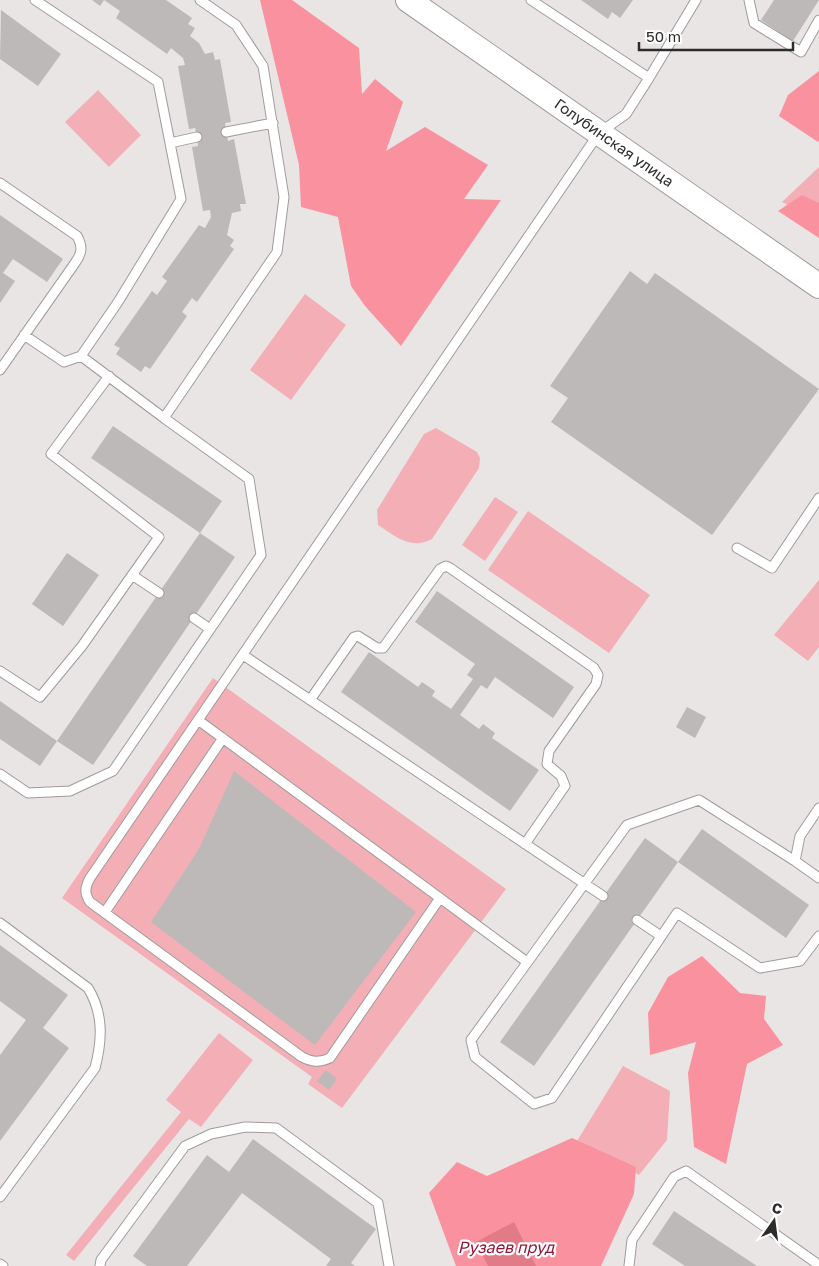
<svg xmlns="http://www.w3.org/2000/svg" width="819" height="1266" viewBox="0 0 819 1266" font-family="'Golos Text',sans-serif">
<rect width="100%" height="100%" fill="#e9e5e5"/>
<path fill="#f3afb5" d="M98,90L141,135L109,167L65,122Z
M819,167V221L782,202Z
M305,294L346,325L291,400L250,370Z
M436,428L477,452L480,458L479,468L432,539C411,550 396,537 378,525L377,510L424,434Z
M495,497L518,512L485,561L462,545Z
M528,511L650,595L609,653L488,570Z
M819,580V647L808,661L774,635Z
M213,678L506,889L342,1108L308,1084L312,1077L62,898Z
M219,1033L253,1060L201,1127L189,1119L74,1261L66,1255L181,1112L166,1100Z
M623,1066L670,1091L667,1140L639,1175L577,1141Z"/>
<path fill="#fa919e" d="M260,0H292L359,48L362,94L375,79L403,102L386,151L425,127L488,165L464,199L501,200L401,346L365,306L351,286L338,217L301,207L299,165Z
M819,71V141L818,142L779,116L788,95Z
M802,195L819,203V238L778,211Z
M702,956L740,993L766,996L764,1019L783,1045L747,1064L726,1164L694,1147L688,1073L696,1042L650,1055L648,1013L668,977Z
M572,1138L636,1167L634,1194L601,1266H456L429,1193L457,1162L487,1176Z"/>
<path fill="#e17b88" d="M514,1222L536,1266H488L476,1242Z"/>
<path fill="#bdb9b9" d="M92,0H166L192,18L188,24L195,28L190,36L199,43L205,54L213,52L215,60L220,59L231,122L225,123L226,132L228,141L234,139L246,204H240L241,211L232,213L227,235L234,240L230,246L234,249L197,302L192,298L182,312L187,316L150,369L145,366L141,372L116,354L120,348L114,345L152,291L157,295L167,281L162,277L199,225L205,228L211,217L210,210L203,211L192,147L198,146L197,137L195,128L189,129L178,66L185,65L183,58L171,48L167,54L116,18L120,11L104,0L100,6Z
M581,0H633L620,18L612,12L608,19Z
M774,0H819L793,41L761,20Z
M1,10L61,54L38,86L0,59Z
M0,215L63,259L47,282L13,259L3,273L15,281L0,303Z
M630,271L647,284L655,273L819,389L712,535L551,422L568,398L550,386Z
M113,426L222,501L200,533L91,458Z
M200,533L235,557L93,765L57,741Z
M67,553L99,575L63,626L32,604Z
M437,591L574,687L553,718L495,677L487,689L481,685L460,715L479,729L483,724L495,733L492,738L539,770L510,811L341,692L369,652L418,687L422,682L435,691L432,696L451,709L473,679L467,675L475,664L415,622Z
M0,701L57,741L40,766L0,739Z
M687,707L706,717L695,738L676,727Z
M234,771L416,912L315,1045L151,922L199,849Z
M702,829L809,905L786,938L678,862Z
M645,838L678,862L534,1066L500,1042Z
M0,945L68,995L43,1028L69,1048L0,1141V1055L26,1020L0,1001Z
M326,1070L337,1079L329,1090L317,1081Z
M253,1139L376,1229L351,1263L355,1266H326L331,1259L242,1193L187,1266H147L133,1256L207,1155L229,1172Z
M674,1211L701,1229L757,1266H685L652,1244Z"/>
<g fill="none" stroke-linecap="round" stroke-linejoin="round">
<defs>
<path id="lane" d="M35,0L158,82L181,199L118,302L81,356L164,418
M531,0L649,78L696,0
M749,0L754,23L801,52L819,20
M226,132L273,123
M170,143L197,137
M0,183L77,236C83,247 82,253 75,263L0,370
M24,335L64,362L81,356
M737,548L772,568L819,498
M132,575L159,593
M194,618L210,629
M243,655L603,896
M0,671L40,697L82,646L159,537L51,454L109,376
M310,700L354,637L358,636L377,648H383L440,569L446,566L450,568L594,668L598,675L596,684L549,751L547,764L561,776L565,786L525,844
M198,720L90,878C85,887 84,893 90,902L302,1057C312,1062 319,1063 330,1058L440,898
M0,774L28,793L70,791L113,771L261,555L249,479L164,418L277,252L284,197L263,66L236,25L200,0
M819,808L800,836L795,861L819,878
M795,861L699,800L627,825L471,1040L475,1057L534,1104L552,1098L677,913L760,968L800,961L819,936
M105,912L223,738
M637,920L661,936
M0,923L88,988C104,1014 102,1041 95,1068L0,1197
M527,962L198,720L599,133L626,114L649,78
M0,1264L3,1266
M100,1266L101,1260L185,1146L211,1134L245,1127L276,1128L378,1203L389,1266
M629,1266L632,1240L674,1177L686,1171L819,1265"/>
<path id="secondary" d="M408,0L819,286"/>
</defs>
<use href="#lane" stroke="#9f9b9b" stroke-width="11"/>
<use href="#secondary" stroke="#9f9b9b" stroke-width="26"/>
<use href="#lane" stroke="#fff" stroke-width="9"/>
<use href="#secondary" stroke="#fff" stroke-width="24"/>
</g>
<g text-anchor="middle" stroke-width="4.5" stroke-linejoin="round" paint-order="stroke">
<g font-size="15" fill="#2d2c2c" stroke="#fff">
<text transform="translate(614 143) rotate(35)" y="5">Голубинская улица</text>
</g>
<g font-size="16" font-style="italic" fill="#921637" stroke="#fff">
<text x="506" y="1253">Рузаев пруд</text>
</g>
</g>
<g transform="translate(774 1221) rotate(14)" stroke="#ffffff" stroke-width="4" paint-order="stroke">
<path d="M0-4L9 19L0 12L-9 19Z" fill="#2d2c2c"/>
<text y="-8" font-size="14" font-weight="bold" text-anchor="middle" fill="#2d2c2c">С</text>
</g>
<path d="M639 42v8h154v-8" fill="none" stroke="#2d2c2c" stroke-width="2.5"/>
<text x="646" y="42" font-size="15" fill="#2d2c2c" stroke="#ffffff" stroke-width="4" paint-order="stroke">50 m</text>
</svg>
